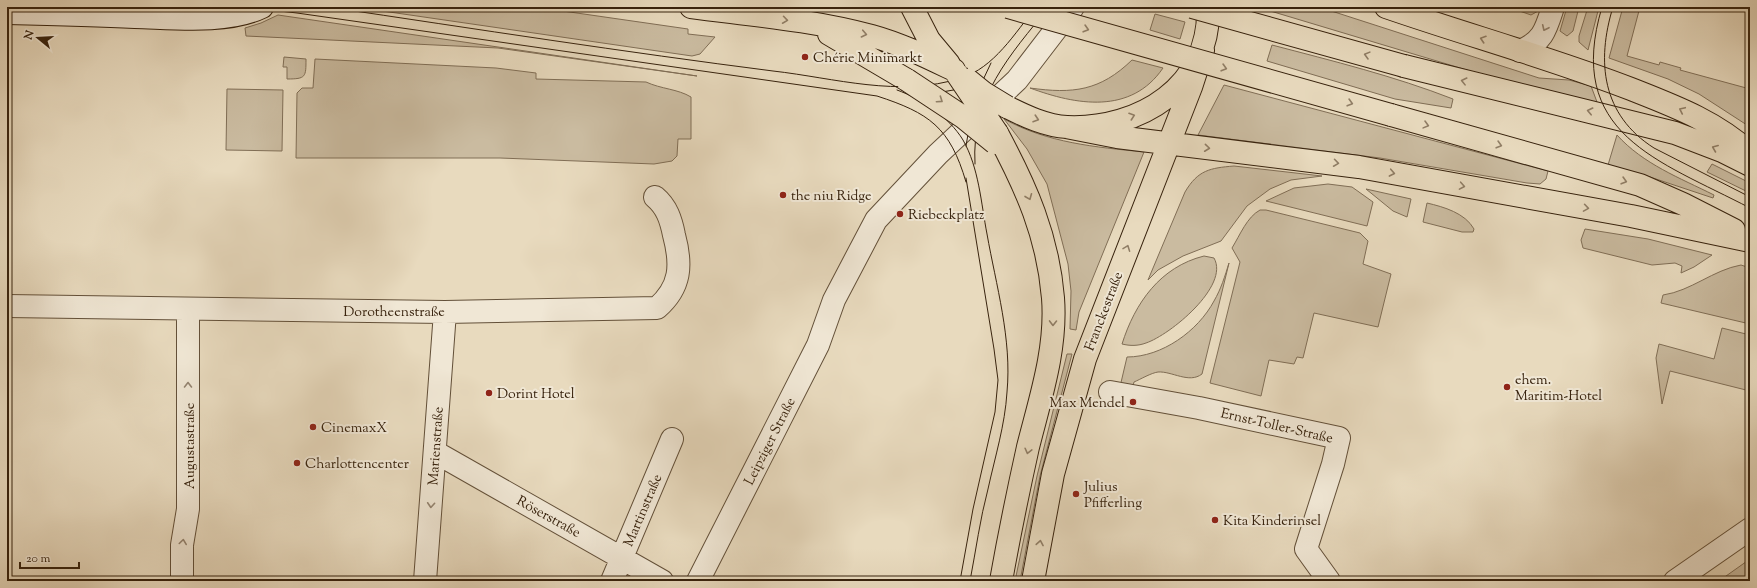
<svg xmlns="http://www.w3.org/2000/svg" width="1757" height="588" viewBox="0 0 1757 588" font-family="'Sorts Mill Goudy',serif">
<rect width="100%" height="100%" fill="#e8dabe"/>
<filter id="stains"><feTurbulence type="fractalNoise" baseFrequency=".005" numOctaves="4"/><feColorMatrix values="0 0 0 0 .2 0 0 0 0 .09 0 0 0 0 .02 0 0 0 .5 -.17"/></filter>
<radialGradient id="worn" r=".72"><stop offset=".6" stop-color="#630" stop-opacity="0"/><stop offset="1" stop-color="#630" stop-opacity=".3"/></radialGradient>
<path fill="#cabba0" stroke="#806e56" d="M355,7H535L688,29V34L715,37L700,54L692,56Z
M769,7H817L816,13Z
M1257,7H1319L1539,78L1569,80L1591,86L1600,110Z
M1508,7H1541L1540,10L1531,15Z
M1567,7H1579L1573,31L1567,36L1560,31Z
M1588,7H1599L1588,50L1579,42V36Z
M1623,7H1640L1627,56L1659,65L1660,62L1681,68L1680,70L1750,89V127L1699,94L1668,79L1609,58Z
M1155,14L1185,22L1180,39L1150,30Z
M278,15L697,76L498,48L246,36L245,28L261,23Z
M1272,45C1333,61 1394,76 1453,99L1451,108L1395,99L1267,61Z
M284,57L306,59C306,77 306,79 287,79V67H283Z
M315,59L496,68L536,73V79L646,82C661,89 678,89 691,97V139H678L677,156L672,161L654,164L500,158H296L297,93L302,88H313Z
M1132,60L1163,68C1131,115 1076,105 1030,88C1073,94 1100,91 1132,60Z
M1224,85L1548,171L1546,179L1540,184L1527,183L1380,158L1198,135Z
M227,89L283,90L282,151L226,150Z
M1004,119C1048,143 1095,147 1144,152L1079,312L1076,330L1070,329L1071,291L1068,264L1047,184L1027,149Z
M1617,135C1643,164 1680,178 1714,195L1713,198L1644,175L1608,165Z
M1712,164L1750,183V193L1707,172Z
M1234,166L1322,176L1291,180L1270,189L1247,206L1221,241L1183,256L1158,270L1148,280L1185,192C1198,170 1210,168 1234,166Z
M1328,184L1352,187L1373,202L1367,226L1266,201L1294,188Z
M1366,189L1411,199L1407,217L1393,211Z
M1427,203C1444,207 1465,213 1474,229L1473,232H1462L1423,222Z
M1260,210H1266L1360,233L1368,241L1363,264L1391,274L1378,327L1314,313L1303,358L1297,357L1294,364L1269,360L1261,396L1210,383L1240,262L1232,248C1240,235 1247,217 1260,210Z
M1585,229L1648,239L1712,255L1694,267L1681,273L1682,266L1675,263L1652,265L1583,248L1581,240Z
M1204,256L1214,258C1230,286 1170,335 1146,343C1138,346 1130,346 1122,344C1135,303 1160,267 1204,256Z
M1229,263L1202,374C1189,384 1172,371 1158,372C1151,373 1141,379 1134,382L1131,393L1119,391L1127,357C1162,357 1198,331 1214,301C1221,289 1225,276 1229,263Z
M1741,265L1750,268V324L1661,303L1663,295C1691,291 1713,270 1741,265Z
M1722,328L1750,335V391L1670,371L1662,404L1656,358L1659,344L1714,359Z
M1067,354H1072L1040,476L1020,581H1015L1037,476Z
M1750,559V581H1719Z"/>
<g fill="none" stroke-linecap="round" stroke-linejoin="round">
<defs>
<path id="street" d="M1520,51C1543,42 1546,29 1553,7
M7,306L445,312L657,308C681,287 682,265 674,235C671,220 667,207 655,197
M1110,392L1199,408L1339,438L1333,464L1306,549L1329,581
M435,452L662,581
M182,581V545L188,509V310
M425,581L445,312
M612,581L672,439
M698,581L818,345L834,300L876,220L938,154L1017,80L1073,7
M1675,581L1750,529"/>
<path id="secondary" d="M7,13C50,14 93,15 135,17C174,18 227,24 262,7"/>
<path id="primary" d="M691,7C751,15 813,20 872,36C901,44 927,57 954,70
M912,7L929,40L949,64
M1386,7C1467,35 1551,58 1631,89C1674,106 1715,121 1750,153
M829,34L907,80
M1404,66L1675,133L1722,151L1750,165
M1007,107C1025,116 1046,126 1067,127C1140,130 1211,86 1208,7
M1391,115L1640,185L1683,204L1734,230
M1066,127L1117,137L1359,167L1631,216L1750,241
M997,133C1026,187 1048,236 1053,298C1057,349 1040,399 1028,447C1018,492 1009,536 1001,581
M1033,581L1053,474L1085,359L1191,87L1203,50"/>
</defs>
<use href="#street" stroke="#635039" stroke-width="24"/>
<use href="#secondary" stroke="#37220d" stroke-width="24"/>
<use href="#primary" stroke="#37220d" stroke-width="24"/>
<use href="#street" stroke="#f0e7d5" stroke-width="22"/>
<use href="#secondary" stroke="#f0e7d5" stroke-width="22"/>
<use href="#primary" stroke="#e8dabe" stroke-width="22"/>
<path stroke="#37220d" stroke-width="1" d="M245,7L297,13L877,96C929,113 950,127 966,182
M328,7C476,29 624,52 773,71C835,78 899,98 961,78C994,68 1015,33 1036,7
M1602,7C1564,134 1658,160 1750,208
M1613,7C1596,62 1602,115 1654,148L1750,197
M897,90C922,99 949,117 963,140C979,168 981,203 987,234C996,285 1012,339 1007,392C1005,425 995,457 988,489C980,519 976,550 970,581
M913,97L965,88L984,79
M966,146L974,99L991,63
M975,164C971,97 1010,55 1049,7
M960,581L973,509L995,412L998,380L994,349L966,178"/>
<defs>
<path id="primary-bridge" d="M1008,7L1391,115
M1192,7L1404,66
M957,74L997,133
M907,80L963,117L995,143
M968,80L984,93L1007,107"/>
</defs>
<use href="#primary-bridge" stroke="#37220d" stroke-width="24" stroke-linecap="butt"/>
<use href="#primary-bridge" stroke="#e8dabe" stroke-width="22"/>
</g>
<defs><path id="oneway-chevron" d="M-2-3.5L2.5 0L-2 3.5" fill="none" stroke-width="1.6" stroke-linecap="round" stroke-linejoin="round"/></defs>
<g stroke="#907e66">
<use href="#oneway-chevron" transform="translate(785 20) rotate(8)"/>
<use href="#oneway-chevron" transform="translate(1086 29) rotate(16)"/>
<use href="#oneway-chevron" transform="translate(864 34) rotate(12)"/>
<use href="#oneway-chevron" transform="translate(1483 39) rotate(-162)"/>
<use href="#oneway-chevron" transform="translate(1367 55) rotate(-165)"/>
<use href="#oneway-chevron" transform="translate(1224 68) rotate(16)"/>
<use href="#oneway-chevron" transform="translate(1464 81) rotate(-166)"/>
<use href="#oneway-chevron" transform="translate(940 100) rotate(34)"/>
<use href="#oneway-chevron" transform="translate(1350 103) rotate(16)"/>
<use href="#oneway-chevron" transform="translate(1682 110) rotate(-155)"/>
<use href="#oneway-chevron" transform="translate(1590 111) rotate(-167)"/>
<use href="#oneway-chevron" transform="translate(1132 116) rotate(-19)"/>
<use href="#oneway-chevron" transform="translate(1036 119) rotate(18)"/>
<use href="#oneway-chevron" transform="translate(1426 125) rotate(15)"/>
<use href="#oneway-chevron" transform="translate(1499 145) rotate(16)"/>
<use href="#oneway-chevron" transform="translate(1207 148) rotate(6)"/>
<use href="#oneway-chevron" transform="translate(1715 148) rotate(-158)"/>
<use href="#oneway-chevron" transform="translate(1336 163) rotate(8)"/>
<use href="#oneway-chevron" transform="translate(1392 173) rotate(11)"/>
<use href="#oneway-chevron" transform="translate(1624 181) rotate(16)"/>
<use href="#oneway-chevron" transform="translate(1462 186) rotate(10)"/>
<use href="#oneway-chevron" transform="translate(1029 197) rotate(68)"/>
<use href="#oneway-chevron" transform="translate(1586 208) rotate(9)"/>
<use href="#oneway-chevron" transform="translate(1127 248) rotate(-69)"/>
<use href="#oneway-chevron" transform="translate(1053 323) rotate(91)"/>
<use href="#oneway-chevron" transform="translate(1028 451) rotate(104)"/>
<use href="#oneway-chevron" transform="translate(1040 543) rotate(-80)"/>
</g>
<g stroke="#948471">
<use href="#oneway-chevron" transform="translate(1545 28) rotate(115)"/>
<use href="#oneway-chevron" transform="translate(188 385) rotate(-90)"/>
<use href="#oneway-chevron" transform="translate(431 505) rotate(94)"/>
<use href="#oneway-chevron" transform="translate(183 542) rotate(-82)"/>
</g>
<g fill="#8f2418" stroke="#f0e7d5" stroke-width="1.5">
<circle cx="805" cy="57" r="4"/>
<circle cx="783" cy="195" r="4"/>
<circle cx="900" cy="214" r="4"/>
<circle cx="1507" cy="387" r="4"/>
<circle cx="489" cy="393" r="4"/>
<circle cx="1133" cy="402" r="4"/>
<circle cx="313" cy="427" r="4"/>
<circle cx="297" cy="463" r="4"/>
<circle cx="1076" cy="494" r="4"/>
<circle cx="1215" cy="520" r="4"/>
</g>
<g text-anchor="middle" stroke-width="4" stroke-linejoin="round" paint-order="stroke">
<g font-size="14" fill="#37220d" stroke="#f0e7d5" text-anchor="start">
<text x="813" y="62">Chérie Minimarkt</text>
<text x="791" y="200">the niu Ridge</text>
<text x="908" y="219">Riebeckplatz</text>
<text x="1515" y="384">ehem.<tspan x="1515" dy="16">Maritim-Hotel</tspan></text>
<text x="497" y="398">Dorint Hotel</text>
<text x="1125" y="407" text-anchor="end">Max Mendel</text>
<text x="321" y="432">CinemaxX</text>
<text x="305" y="468">Charlottencenter</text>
<text x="1084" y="491">Julius<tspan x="1084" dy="16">Pfifferling</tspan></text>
<text x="1223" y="525">Kita Kinderinsel</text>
</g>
<g font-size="14" fill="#37220d" stroke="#f0e7d5">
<text x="394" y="316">Dorotheenstraße</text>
<text transform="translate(1103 311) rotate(-69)" y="5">Franckestraße</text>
<text transform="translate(1277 425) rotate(13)" y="5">Ernst-Toller-Straße</text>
<text transform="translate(769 441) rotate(-63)" y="5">Leipziger Straße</text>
<text transform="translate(189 446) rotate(-90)" y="5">Augustastraße</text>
<text transform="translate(435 446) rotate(-86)" y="5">Marienstraße</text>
<text transform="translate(642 510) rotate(-67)" y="5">Martinstraße</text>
<text transform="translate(549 516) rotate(29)" y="5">Röserstraße</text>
</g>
</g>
<rect width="1757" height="588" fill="none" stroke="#e8dabe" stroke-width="24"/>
<rect x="8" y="8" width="1741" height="572" fill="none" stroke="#37220d" stroke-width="2"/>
<rect x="12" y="12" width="1733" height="564" fill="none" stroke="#37220d"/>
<g transform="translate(38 38) rotate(288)" stroke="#f0e7d5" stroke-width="3" paint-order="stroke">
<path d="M0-3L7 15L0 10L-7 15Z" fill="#37220d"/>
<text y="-6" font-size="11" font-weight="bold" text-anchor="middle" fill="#37220d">N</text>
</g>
<path d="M20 562v6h59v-6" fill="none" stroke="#37220d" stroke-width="2"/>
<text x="26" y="562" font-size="12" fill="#37220d" stroke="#f0e7d5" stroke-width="3" paint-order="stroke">20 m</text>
<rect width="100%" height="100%" filter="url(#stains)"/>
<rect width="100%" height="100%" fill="url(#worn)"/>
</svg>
